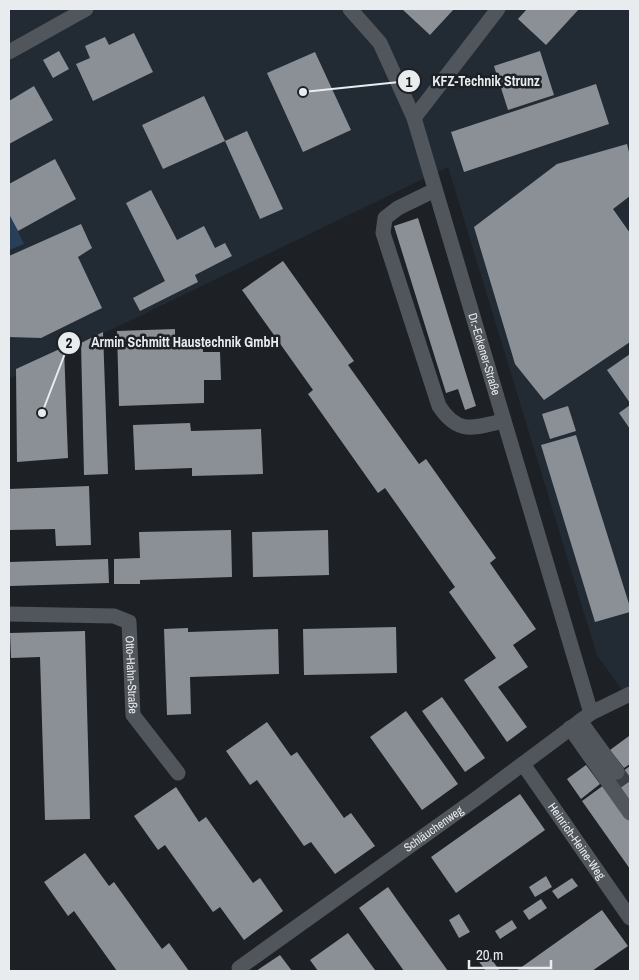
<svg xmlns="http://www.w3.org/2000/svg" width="639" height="980" viewBox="0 0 639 980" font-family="'Archivo Narrow',sans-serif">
<rect width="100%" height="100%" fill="#1d2126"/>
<path fill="#222b34" d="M9,9H630V701L597,655L448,167L9,379Z"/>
<path fill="#284057" d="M9,214L24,244L9,250Z"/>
<path fill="#8b9097" d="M402,9H454L430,35Z
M527,9H579L546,45L518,19Z
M134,33L153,72L93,101L76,64L90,58L85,46L105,37L109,45Z
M59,51L69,69L53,78L43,60Z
M540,51L554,95L508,110L494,66Z
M315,52L351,130L303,152L267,73Z
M596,84L609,124L464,172L451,132Z
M34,86L53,120L9,144V101Z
M204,96L225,141L163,169L142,125Z
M247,131L283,209L260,219L225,141Z
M627,144L630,156V196L613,209L630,233V342L544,400L515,364L474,227L557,164Z
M55,159L76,199L18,231L9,214V184Z
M151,190L177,240L204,226L215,248L225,243L232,256L195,275L198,282L140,311L133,298L165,281L126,203Z
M418,218L476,406L465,410L458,389L446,393L394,226Z
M81,224L92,248L78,257L102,308L41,338L9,337V256Z
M283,261L354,361L348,365L419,464L426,459L496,558L490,563L536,629L513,645L528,667L498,687L527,727L507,742L464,680L496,658L449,592L455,587L385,488L378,493L308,394L313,390L242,290Z
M175,329V340L203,339V352H220L221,380H204V403L119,406L117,331Z
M103,332L108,474L84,475L81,343Z
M64,347L68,458L17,462L16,369Z
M630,354V403L607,370Z
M630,405V429L619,413Z
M568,406L576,431L550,439L542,414Z
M190,423L191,431L261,429L263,474L192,476V468L135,470L133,425Z
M576,435L630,607V612L595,622L541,445Z
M89,486L91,545L56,546L55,529L9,530V489Z
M231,530L232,577L140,580V584H114V559L140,558L139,532Z
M328,530L329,575L253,577L252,532Z
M108,559L109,583L10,586L9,562Z
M396,627L397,673L304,675L303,629Z
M188,628V632L278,629L279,674L190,677L191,714L167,715L164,629Z
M85,631L90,819L45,820L40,657L11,658L10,633Z
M442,697L485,758L465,772L422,711Z
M406,711L458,784L422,810L370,737Z
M267,722L291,756L297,752L344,818L351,813L375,846L335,874L311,842L304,846L257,780L250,785L226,751Z
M629,736L630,764L624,768L610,750Z
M586,765L600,784L581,799L567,779Z
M630,766V869L582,801Z
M176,787L199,822L206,817L253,883L260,878L283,911L244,940L220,907L213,912L165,845L158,850L134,816Z
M520,794L545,830L456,893L431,857Z
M85,853L109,886L114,882L162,949L169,943L189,971H117L74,911L68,916L44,882Z
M546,876L552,887L535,897L529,887Z
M572,878L578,886L558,899L552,891Z
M388,887L402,907L448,971H404L359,908Z
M541,899L547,908L529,920L523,911Z
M602,910L628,946L592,971H516Z
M459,914L470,932L459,938L449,920Z
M512,920L517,928L500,939L495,931Z
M348,933L375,970L318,971L310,960Z
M487,953L500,971H486L477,959Z
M280,955L292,971H256Z"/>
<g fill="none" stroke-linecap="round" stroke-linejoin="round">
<path stroke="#3c3f44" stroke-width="15" stroke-dasharray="15 8" stroke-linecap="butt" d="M617,772L630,790"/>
<g stroke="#51565c" stroke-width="15">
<path id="s1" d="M350,9L380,43L414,118L591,713"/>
<path d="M9,52L86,9"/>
<path d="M414,118L498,9"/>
<path d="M435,190L398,208L385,218L383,233L439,406C458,435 473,428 503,421"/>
<path id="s2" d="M9,614L114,616L129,622L133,715L178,773"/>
<path d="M580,721L617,772"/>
<path d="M570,728L630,813"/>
<path id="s3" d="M523,764L630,918"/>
<path id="s4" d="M239,968L477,798L591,713L630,694"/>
</g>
</g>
<g text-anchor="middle" stroke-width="5" stroke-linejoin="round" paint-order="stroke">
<g font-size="12" fill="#e9ecef" stroke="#1d2126">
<text dy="4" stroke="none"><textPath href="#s1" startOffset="374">Dr.-Eckener-Straße</textPath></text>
<text dy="4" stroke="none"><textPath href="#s2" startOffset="174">Otto-Hahn-Straße</textPath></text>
<text dy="4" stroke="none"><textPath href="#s4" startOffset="239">Schläuchenweg</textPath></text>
<text dy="4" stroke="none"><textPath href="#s3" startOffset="94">Heinrich-Heine-Weg</textPath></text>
</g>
</g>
<path fill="none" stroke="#e9ecef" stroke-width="2" d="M303 92L409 81M42 413L69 343"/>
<g fill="#e9ecef" stroke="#1d2126" stroke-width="2">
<circle cx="303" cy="92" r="5"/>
<circle cx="42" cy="413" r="5"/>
<circle cx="409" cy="81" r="12"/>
<circle cx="69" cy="343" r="12"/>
</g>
<g font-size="15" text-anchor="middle" font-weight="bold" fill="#111">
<text x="409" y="87">1</text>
<text x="69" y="348">2</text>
</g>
<g font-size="14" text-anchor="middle" font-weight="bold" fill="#e9ecef" stroke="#1d2126" stroke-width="5" stroke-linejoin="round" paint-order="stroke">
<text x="486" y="86">KFZ-Technik Strunz</text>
<text x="185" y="347">Armin Schmitt Haustechnik GmbH</text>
</g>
<rect width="639" height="980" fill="none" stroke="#e9ecef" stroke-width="20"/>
<path d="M469 960v8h82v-8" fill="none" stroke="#e9ecef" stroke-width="2.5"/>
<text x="476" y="960" font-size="15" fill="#e9ecef" stroke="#1d2126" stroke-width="4" paint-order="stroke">20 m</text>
</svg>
